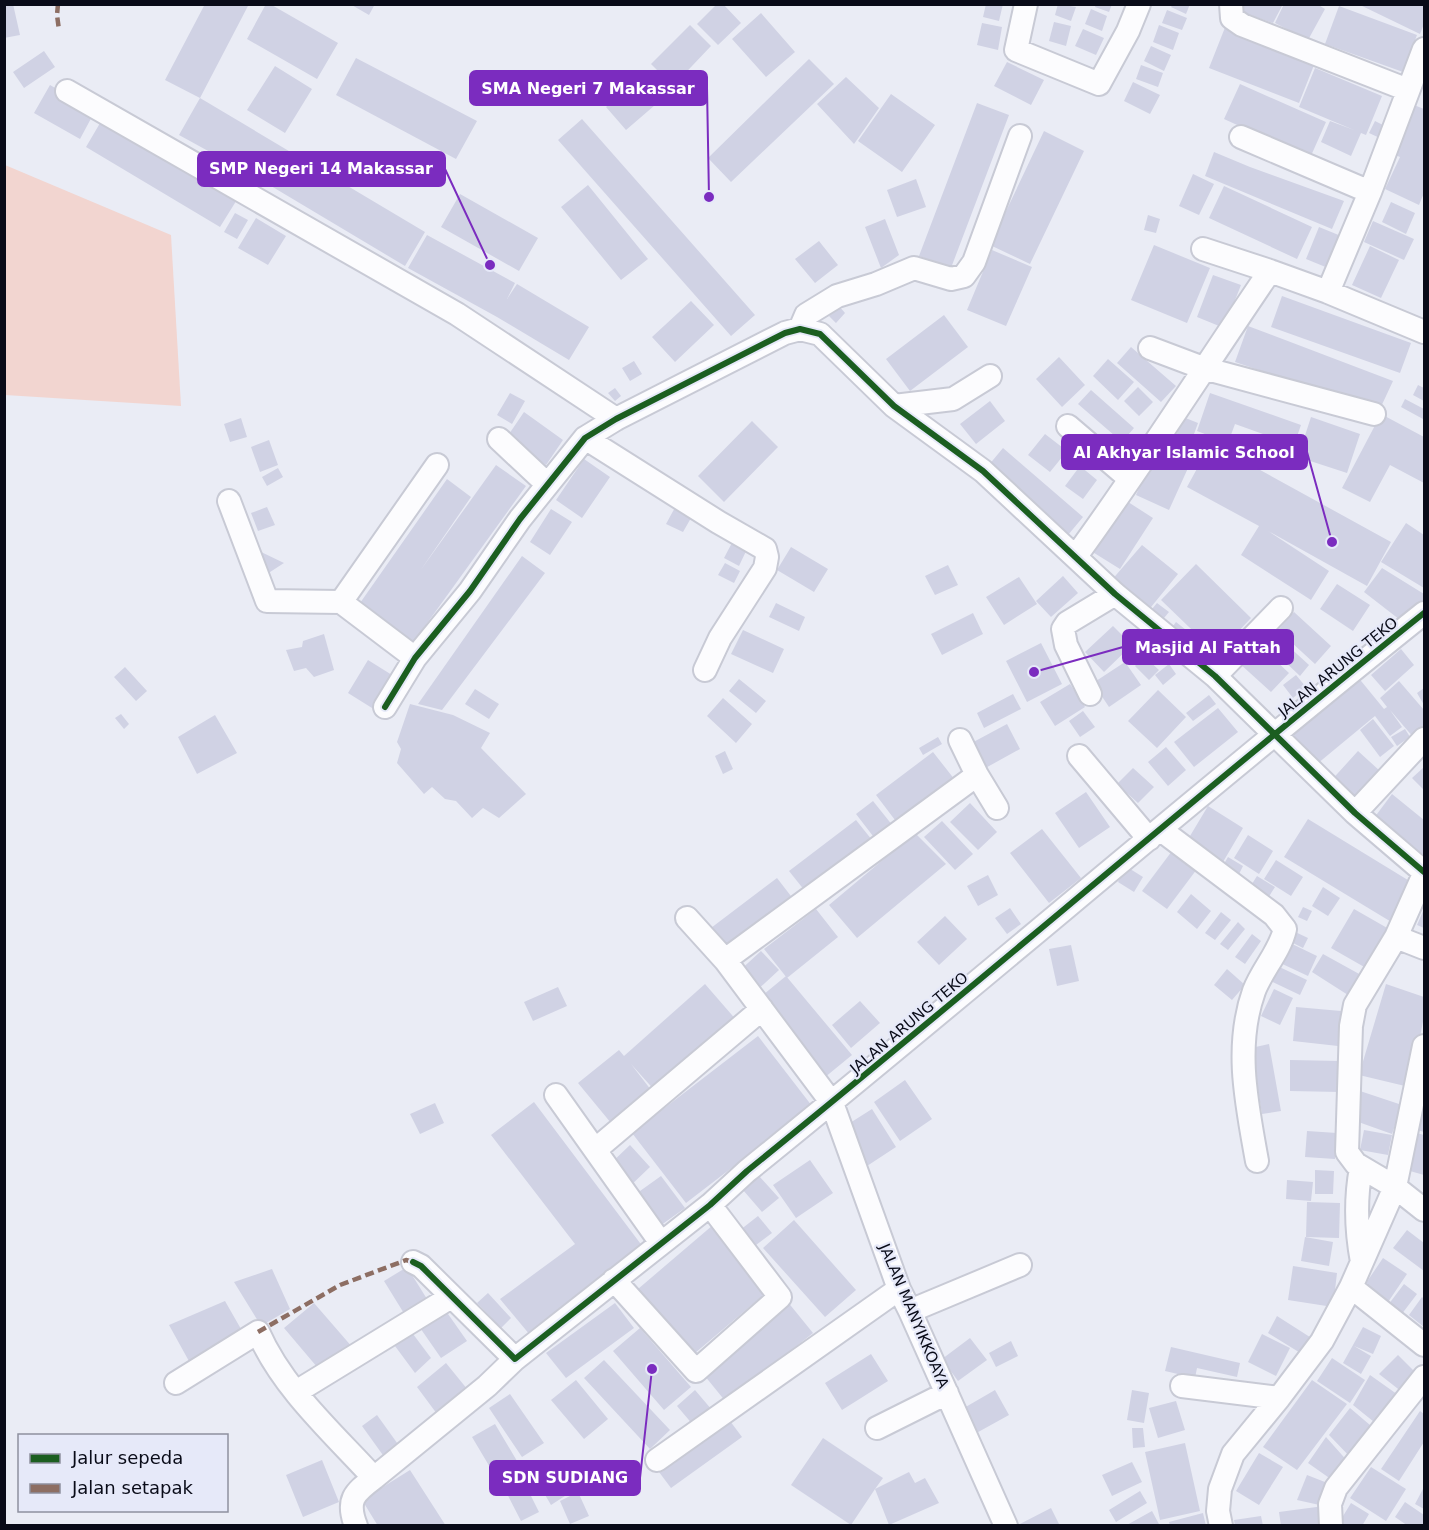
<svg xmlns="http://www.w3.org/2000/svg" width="1429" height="1530" viewBox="0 0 1429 1530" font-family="'DejaVu Sans',sans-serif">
<rect width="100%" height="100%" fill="#eaecf5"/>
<path fill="#f2d5d0" d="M5,165L171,235L181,406L5,395Z"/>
<path fill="#d0d2e4" d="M4,4H13L20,35L4,38Z
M205,4H249L200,98L165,80Z
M266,4H270L338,43L317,79L247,39Z
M350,4H375L369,15Z
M717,4H723L741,23L718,45L697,24Z
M986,4H1003L999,21L983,17Z
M1058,4L1076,7L1071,21L1055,15Z
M1096,4H1112L1109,12L1095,7Z
M1173,4H1190L1186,14L1171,7Z
M1238,4H1283L1273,23L1236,10Z
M1284,4H1317L1325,9L1308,40L1275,23Z
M1358,4H1424V24L1420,34Z
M1339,6L1417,35L1403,72L1325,44Z
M1091,9L1107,16L1102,31L1085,24Z
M1167,10L1187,18L1182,30L1162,23Z
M761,13L795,52L766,77L732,39Z
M1054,22L1071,26L1066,46L1049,41Z
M982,23L1002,27L998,50L977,45Z
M690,25L711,46L673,86L651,64Z
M1159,25L1179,33L1173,50L1153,42Z
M1226,25L1316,60L1299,103L1209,68Z
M1083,29L1104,38L1096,55L1075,46Z
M1151,46L1171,55L1164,71L1144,61Z
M44,51L55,67L24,88L13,72Z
M356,58L477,121L456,159L336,95Z
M809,59L834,84L731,182L708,158Z
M1007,62L1044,80L1031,105L994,86Z
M1141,65L1163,73L1158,87L1136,79Z
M275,66L312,89L285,133L247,110Z
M1315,68L1382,96L1366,135L1361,133L1351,156L1321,142L1330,121L1354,130L1299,107Z
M649,70L669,93L626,130L606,107Z
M846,77L879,108L854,144L817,104Z
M1133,82L1160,95L1150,114L1124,101Z
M1240,84L1326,122L1310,158L1224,119Z
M50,85L95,111L80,139L34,113Z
M891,94L935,125L902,172L858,141Z
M200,98L425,232L405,266L261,180L179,135Z
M977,103L1009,115L951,268L919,256Z
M1414,105L1424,109V193L1419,205L1385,189L1400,157L1393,154Z
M103,118L238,198L220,227L86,147Z
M582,119L755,315L731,336L558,140Z
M1375,121L1389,128L1384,140L1369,133Z
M1044,131L1084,151L1030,264L990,245Z
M1214,152L1250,167L1344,201L1332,229L1205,176Z
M1193,174L1214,184L1199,215L1179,206Z
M916,179L926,207L897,217L887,190Z
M588,185L648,259L621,280L561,207Z
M1224,186L1312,227L1297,259L1209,218Z
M460,194L538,238L519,271L441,227Z
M1391,202L1415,213L1406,234L1382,222Z
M235,213L248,220L237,239L224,232Z
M1148,215L1160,219L1156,233L1144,230Z
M256,218L286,236L268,265L238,248Z
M885,219L899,255L881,268L865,227Z
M1373,221L1414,239L1404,260L1364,242Z
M1319,227L1341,236L1328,268L1306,259Z
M427,235L515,283L507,299L517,284L589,327L569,360L497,317L408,268Z
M819,241L838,265L815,283L795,259Z
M1154,245L1210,268L1187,323L1131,300Z
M1370,246L1399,260L1381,298L1352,285Z
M992,250L1032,267L1006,326L967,310Z
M1213,275L1241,285L1224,328L1197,317Z
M1282,296L1411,343L1400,373L1271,327Z
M691,301L714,325L675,362L652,337Z
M839,306L845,313L836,323L829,316Z
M944,315L968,347L910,391L886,359Z
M1248,326L1393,381L1379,411L1235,362Z
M1131,347L1176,386L1161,402L1117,363Z
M1059,357L1085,385L1062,407L1036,379Z
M1108,359L1134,382L1118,400L1093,376Z
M634,361L642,374L630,381L622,368Z
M1418,385L1424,388V401L1413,395Z
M1138,387L1153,402L1139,416L1124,401Z
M615,388L621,396L615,401L608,393Z
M1091,390L1134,428L1122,442L1078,404Z
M510,393L525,401L512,424L497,415Z
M1210,393L1301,425L1294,445L1235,424L1228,443L1197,431Z
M1405,399L1424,409L1423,419L1401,407Z
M990,401L1005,421L976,444L960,424Z
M524,412L563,440L546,465L507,437Z
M1381,414L1424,437V483L1390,465L1370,502L1342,488Z
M1183,417L1198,423L1190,445L1175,439Z
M1311,417L1360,434L1347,473L1298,457Z
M241,418L247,437L230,442L224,424Z
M752,421L778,447L724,502L698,476Z
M1045,434L1067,451L1050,472L1028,455Z
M269,440L278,465L260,472L251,447Z
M1160,442L1193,457L1169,510L1136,495Z
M1211,443L1391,542L1367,586L1268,531L1329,571L1311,600L1241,555L1259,526L1187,487Z
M1003,448L1083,517L1068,535L988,466Z
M584,459L610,477L582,518L556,500Z
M496,465L526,486L407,651L353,613L447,479L471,497L420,571Z
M1080,466L1097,480L1083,499L1065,486Z
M278,468L283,477L267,486L262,477Z
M1125,500L1153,518L1120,569L1091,551Z
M678,502L695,511L683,532L666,524Z
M267,507L275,525L258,531L251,513Z
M551,509L572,522L550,555L530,542Z
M1406,523L1424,535V588L1381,562Z
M734,539L748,547L739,566L724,558Z
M1142,545L1178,574L1147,612L1110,582Z
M791,547L828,569L814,592L777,570Z
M257,550L284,563L267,574Z
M522,556L545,573L442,710L418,704Z
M725,563L740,571L734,583L718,575Z
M1196,564L1251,618L1217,654L1161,600Z
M948,565L958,585L935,595L925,576Z
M1382,568L1424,594V605L1404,623L1364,592Z
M1063,576L1078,593L1051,617L1036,601Z
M1019,577L1037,604L1004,625L986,597Z
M1337,584L1370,605L1353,631L1320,609Z
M776,603L805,617L799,631L769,617Z
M1157,603L1169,612L1159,624L1147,615Z
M1294,612L1331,646L1315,664L1278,630Z
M973,613L983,634L942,655L931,634Z
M1176,622L1200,641L1192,652L1168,633Z
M1113,626L1132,645L1104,672L1085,652Z
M743,630L784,649L773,673L731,654Z
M1274,633L1309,665L1300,676L1265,643Z
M324,634L334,670L314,677L306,668L294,671L286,650L302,647L303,641Z
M1041,643L1062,684L1027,702L1006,661Z
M1257,643L1289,673L1271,692L1239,663Z
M1401,649L1414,665L1385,691L1371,675Z
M1144,656L1159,670L1149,680L1135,666Z
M368,660L392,675L372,708L348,693Z
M1125,662L1141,685L1109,707L1093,683Z
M1169,664L1176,674L1163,685L1155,675Z
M125,667L147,691L136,701L114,677Z
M1296,675L1306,687L1293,698L1283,685Z
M1357,676L1384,709L1387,707L1380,698L1399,681L1424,710V729L1414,738L1390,710L1402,727L1390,736L1375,716L1317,764L1290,731Z
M739,679L766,701L756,713L729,691Z
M1070,684L1085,707L1055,726L1040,702Z
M1424,688V705L1417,693Z
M475,689L499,704L489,719L465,704Z
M1158,690L1186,717L1157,748L1128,721Z
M1013,694L1021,709L984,728L977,713Z
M1209,695L1216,704L1193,721L1186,713Z
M723,698L752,724L736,743L707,716Z
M410,704L453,715L490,733L481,748L526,794L499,818L483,808L472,818L456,801L445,799L432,787L424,794L397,763L401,749L397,742Z
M1218,708L1238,732L1194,767L1174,742Z
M1083,711L1095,727L1080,737L1069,721Z
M121,714L129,724L124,729L115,718Z
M215,715L237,753L197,774L178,737Z
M1373,719L1394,746L1380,757L1360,730Z
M1007,724L1020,749L980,771L966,746Z
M1405,729L1410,737L1397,746L1391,737Z
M938,737L942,744L923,755L919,748Z
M1166,747L1186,770L1168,786L1148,762Z
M725,751L733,769L723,774L715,756Z
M1358,751L1380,771L1350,804L1328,784Z
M933,752L955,780L898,824L876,795Z
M1424,767V790L1412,778Z
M1133,768L1154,787L1138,803L1117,784Z
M1086,792L1110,827L1079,848L1055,813Z
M1392,794L1424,820V864L1371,822Z
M873,801L893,826L876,840L856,814Z
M970,803L997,832L978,850L950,822Z
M1208,806L1243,828L1223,862L1187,841Z
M1308,819L1416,885L1393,923L1284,857Z
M856,820L872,840L805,891L789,871Z
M942,821L973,854L955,870L924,837Z
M1042,829L1081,878L1049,903L1010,853Z
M915,833L946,864L857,938L829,905Z
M1248,835L1273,851L1259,874L1234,858Z
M1172,851L1197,869L1167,909L1142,891Z
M1228,857L1243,866L1238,876L1222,867Z
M1276,860L1303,877L1291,896L1264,879Z
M1127,867L1143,877L1134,892L1118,882Z
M988,875L998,895L978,906L967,886Z
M1257,876L1275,887L1268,898L1250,887Z
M777,878L794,900L724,954L707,931Z
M1323,887L1340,898L1328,916L1312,906Z
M1191,894L1211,911L1197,929L1177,912Z
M1303,907L1312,911L1307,921L1298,917Z
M1010,908L1021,924L1007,934L995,918Z
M816,909L838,937L787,978L764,949Z
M1354,909L1396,933L1373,972L1331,948Z
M1424,909V928L1417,925Z
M1221,912L1231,920L1215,940L1205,933Z
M945,916L967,939L939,965L917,942Z
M1238,922L1245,929L1228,950L1220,944Z
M1289,929L1308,938L1303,948L1285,939Z
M1252,934L1261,941L1245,964L1235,957Z
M1286,941L1317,956L1308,976L1276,961Z
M1071,945L1079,981L1057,986L1049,949Z
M761,951L779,970L754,993L736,974Z
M1323,954L1361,975L1348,995L1312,972Z
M1271,963L1307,980L1300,995L1264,978Z
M1227,969L1245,985L1232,1000L1214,985Z
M786,976L852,1055L824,1078L758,999Z
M705,984L738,1022L657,1093L631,1064L651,1090L611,1123L578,1083L619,1050L624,1056Z
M1386,984L1424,997V1016L1421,1032L1405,1086L1359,1075Z
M558,987L567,1006L533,1021L524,1002Z
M1274,989L1293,998L1280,1025L1261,1016Z
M860,1001L880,1023L851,1048L832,1025Z
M1296,1007L1341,1011L1338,1046L1293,1041Z
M758,1036L812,1106L686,1203L632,1133Z
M1269,1044L1281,1111L1262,1114L1251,1048Z
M1290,1060L1340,1061V1092L1290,1091Z
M905,1080L932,1119L900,1141L874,1102Z
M1424,1085V1132L1414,1129Z
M1360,1091L1402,1105L1392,1134L1350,1119Z
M534,1102L643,1247L530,1335L500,1299L575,1244L491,1135Z
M435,1103L444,1123L420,1134L410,1114Z
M872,1109L896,1147L867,1166L842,1128Z
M1364,1130L1392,1135L1388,1155L1360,1150Z
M1307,1131L1337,1133L1335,1159L1305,1157Z
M1413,1132L1424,1135V1175L1403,1169Z
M630,1145L650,1167L628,1188L608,1166Z
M810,1160L833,1193L796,1218L773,1185Z
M1315,1170L1334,1171L1333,1194H1315Z
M661,1176L685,1208L657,1228L633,1196Z
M759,1176L779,1198L762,1212L743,1190Z
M1287,1180L1313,1182L1311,1201L1286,1199Z
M1307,1202L1340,1203L1339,1238L1306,1237Z
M758,1216L772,1233L748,1251L735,1234Z
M794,1220L856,1290L825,1317L763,1248Z
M713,1225L768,1291L688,1359L631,1295Z
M1407,1230L1424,1243V1271L1393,1248Z
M1305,1237L1333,1242L1329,1266L1301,1261Z
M1383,1258L1407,1274L1384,1308L1360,1292Z
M1293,1266L1337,1273L1333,1307L1288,1300Z
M407,1267L427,1299L405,1315L384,1281Z
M272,1269L290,1309L261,1326L234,1282Z
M1404,1284L1417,1294L1398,1319L1385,1309Z
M488,1293L511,1318L501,1328L477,1303Z
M1422,1297L1424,1299V1327L1409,1315Z
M225,1301L245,1336L190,1363L169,1325Z
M787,1301L813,1333L726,1402L700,1370Z
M314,1303L353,1348L323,1374L284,1328Z
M615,1303L634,1328L566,1378L546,1353Z
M441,1304L467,1341L441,1358L416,1322Z
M1277,1316L1313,1339L1302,1354L1268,1333Z
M1363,1327L1381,1336L1373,1354L1354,1346L1371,1356L1361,1374L1343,1363Z
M640,1328L691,1387L664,1410L613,1351Z
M410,1330L431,1358L415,1373L392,1342Z
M1262,1334L1290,1348L1276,1376L1248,1362Z
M970,1338L987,1360L958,1381L942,1359Z
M1011,1341L1018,1356L996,1367L989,1353Z
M1171,1347L1240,1363L1237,1377L1197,1368L1195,1378L1165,1371Z
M871,1354L888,1381L842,1410L825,1383Z
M1398,1355L1419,1376L1402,1392L1379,1374Z
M1332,1358L1365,1380L1350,1403L1317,1381Z
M604,1360L670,1430L650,1449L584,1378Z
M446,1363L472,1395L440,1418L417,1387Z
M1370,1375L1401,1397L1379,1426L1353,1405Z
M576,1380L608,1419L584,1439L551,1400Z
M1312,1380L1347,1404L1297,1470L1263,1447Z
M695,1390L712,1410L694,1426L677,1406Z
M995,1390L1009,1415L971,1436L957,1412Z
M1132,1390L1149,1393L1144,1423L1127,1420Z
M510,1394L544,1443L522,1457L489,1408Z
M1176,1401L1185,1430L1158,1438L1149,1408Z
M1350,1408L1377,1431L1353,1460L1329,1435Z
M1420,1411L1424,1414V1442L1399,1481L1381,1469Z
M377,1415L400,1447L385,1458L362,1426Z
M727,1417L742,1437L671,1488L656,1468Z
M495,1424L517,1461L494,1474L472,1437Z
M1132,1428H1143L1145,1447L1133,1448Z
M1326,1437L1350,1464L1335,1482L1308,1463Z
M823,1438L883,1478L875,1489L909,1472L915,1483L925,1478L939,1503L889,1525L875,1489L851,1525L791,1485Z
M1185,1443L1200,1511L1160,1520L1145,1452Z
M1259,1453L1283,1467L1259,1505L1236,1491Z
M322,1460L339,1502L303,1517L286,1475Z
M1132,1462L1142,1482L1112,1496L1102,1475Z
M551,1466L568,1494L551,1505L534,1476Z
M1371,1467L1406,1489L1386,1521L1350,1498Z
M410,1470L446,1526H378L362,1500Z
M1307,1475L1330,1484L1324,1506L1297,1500Z
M521,1476L539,1512L521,1521L502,1484Z
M1424,1487V1509L1415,1504Z
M1140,1491L1147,1503L1116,1522L1109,1510Z
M578,1492L589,1516L570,1524L560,1501Z
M1405,1502L1424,1515V1526H1408L1395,1517Z
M1351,1503L1369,1514L1362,1526H1337Z
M1324,1506L1327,1526H1281L1279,1512Z
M1051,1508L1060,1526H1016Z
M1152,1511L1160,1526H1125Z
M1203,1513L1206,1526H1170L1169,1522Z
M1261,1516L1263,1526H1235L1234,1520Z"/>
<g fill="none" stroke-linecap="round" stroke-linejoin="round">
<defs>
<path id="street" d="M1026,4L1016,50L1099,84L1128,31L1139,4
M1231,4L1232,18L1242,25L1408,90
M67,91L457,314L616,419
M1241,137L1370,192
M1203,249L1270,271
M1328,292L1424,332
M800,329L806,315L837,296L876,284L914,268L951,279L964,276L974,262L1020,136
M1150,348L1203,368L1374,414
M894,406L953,399L990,376
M1068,426L1130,479
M585,438L718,522L765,549L767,557L765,568L720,638L705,670
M499,439L547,484
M229,501L267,601L341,602L415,658
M1076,556C1144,463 1205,366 1270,271L1328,292L1370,192L1424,49
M341,602L437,465
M1215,676L1281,608
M1090,694L1066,645L1063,629L1067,623L1115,594
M385,707L415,658L470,591L520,519L585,438L616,419L785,333L800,329L820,334L894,406L983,471L1115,594L1215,676L1355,813L1424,872
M960,740L977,775L725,960L832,1103L899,1289L910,1311L1006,1526
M1079,756L1149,839
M977,775L997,808
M1355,813L1424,739
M1161,830L1274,915L1285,929C1280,951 1262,970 1254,991C1234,1047 1247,1105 1257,1161
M1424,874L1396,937L1355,1005L1351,1026L1347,1152L1356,1164L1395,1187L1424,1210
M687,918L725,960
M1396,937L1424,948
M556,1095L661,1243
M595,1150L762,1009
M1361,1168C1355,1200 1356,1230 1362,1262
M413,1262L421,1266L515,1359L710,1205L747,1171C975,987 1196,795 1424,613
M614,1280L696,1371L780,1297L710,1205
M1351,1287L1424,1345
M910,1311L1020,1265
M176,1383L258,1332C283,1389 333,1433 374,1478C354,1493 346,1500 356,1526
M1182,1386L1279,1398
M296,1392L451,1297
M877,1428L947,1393
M657,1460L899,1289
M374,1478L487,1386L515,1359
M1221,1526L1218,1511L1220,1489L1233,1454L1279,1398L1322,1341L1351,1287L1395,1187L1424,1046
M1331,1526L1330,1504L1336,1488L1424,1377"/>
</defs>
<use href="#street" stroke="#c8cad5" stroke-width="26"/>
<use href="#street" stroke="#fcfcfe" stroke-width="22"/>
<path stroke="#8d6e63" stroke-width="4.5" stroke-dasharray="9 4.5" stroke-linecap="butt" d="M58,4L57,15L59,30
M258,1332L340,1285L401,1262L406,1260L413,1262"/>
<defs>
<path id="cycleway" d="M385,707L415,658L470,591L520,519L585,438L616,419L785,333L800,329L820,334L894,406L983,471L1115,594L1215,676L1355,813L1424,872
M413,1262L421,1266L515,1359L710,1205L747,1171C975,987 1196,795 1424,613"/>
</defs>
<use href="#cycleway" stroke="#e6e9f9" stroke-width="10"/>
<use href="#cycleway" stroke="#1b5e20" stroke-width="6"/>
</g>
<g text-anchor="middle" stroke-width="4.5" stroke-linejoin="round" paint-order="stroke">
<g font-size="15" fill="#090b18" stroke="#e6e9f9">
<text transform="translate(1338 667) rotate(-39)" y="5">JALAN ARUNG TEKO</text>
<text transform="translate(909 1023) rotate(-40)" y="5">JALAN ARUNG TEKO</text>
<text transform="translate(914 1316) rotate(67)" y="5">JALAN MANYIKKOAYA</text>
</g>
</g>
<path fill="none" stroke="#7b2cbf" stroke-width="2" d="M709 197L707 88M490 265L445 169M1332 542L1307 452M1034 672L1123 647M652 1369L640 1478"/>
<g fill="#7b2cbf" stroke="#e6e9f9" stroke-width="2">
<circle cx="709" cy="197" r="6"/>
<circle cx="490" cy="265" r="6"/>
<circle cx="1332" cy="542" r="6"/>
<circle cx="1034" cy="672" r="6"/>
<circle cx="652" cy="1369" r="6"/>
</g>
<g fill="#7b2cbf" stroke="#7b2cbf" stroke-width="2">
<rect x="470" y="71" width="237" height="34" rx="6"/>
<rect x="198" y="152" width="247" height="34" rx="6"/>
<rect x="1062" y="435" width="245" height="34" rx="6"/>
<rect x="1123" y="630" width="170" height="34" rx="6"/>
<rect x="490" y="1461" width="150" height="34" rx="6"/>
</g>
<g font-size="16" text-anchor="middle" font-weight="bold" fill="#fff">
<text x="588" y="94">SMA Negeri 7 Makassar</text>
<text x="321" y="174">SMP Negeri 14 Makassar</text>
<text x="1184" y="458">Al Akhyar Islamic School</text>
<text x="1208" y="653">Masjid Al Fattah</text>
<text x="565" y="1483">SDN SUDIANG</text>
</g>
<rect width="1429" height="1530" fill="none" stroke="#090b18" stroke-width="12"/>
<rect x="18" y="1434" width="210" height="78" fill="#e6e9f9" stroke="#8e909f" stroke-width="1.5"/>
<rect x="30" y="1454" width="30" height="9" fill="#1b5e20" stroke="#8e909f" stroke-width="1.5"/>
<text x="72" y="1464" font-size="18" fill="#090b18">Jalur sepeda</text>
<rect x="30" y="1484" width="30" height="9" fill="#8d6e63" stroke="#8e909f" stroke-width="1.5"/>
<text x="72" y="1494" font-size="18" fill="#090b18">Jalan setapak</text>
</svg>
